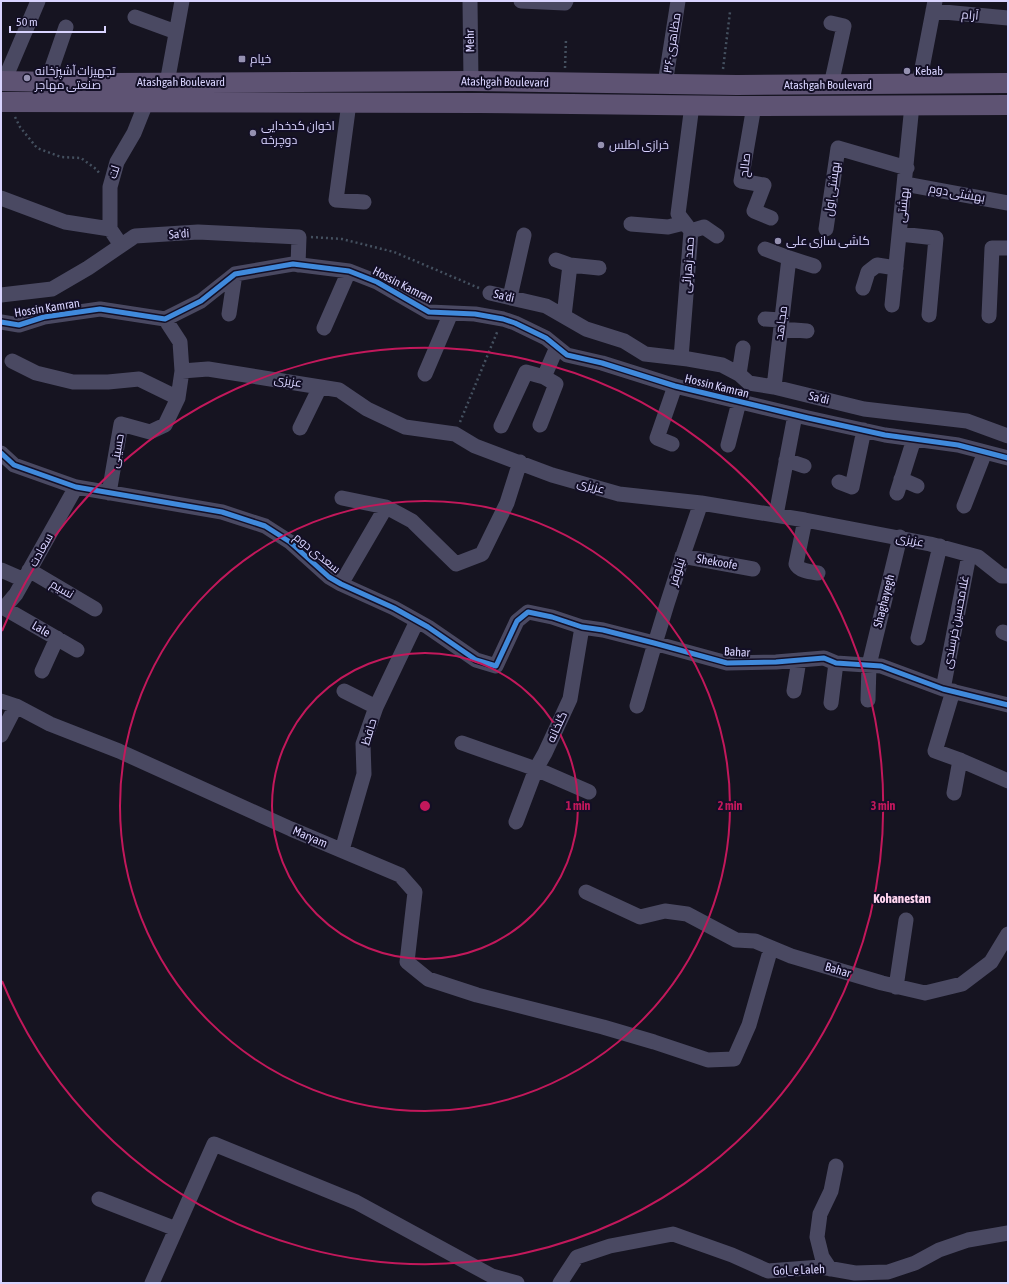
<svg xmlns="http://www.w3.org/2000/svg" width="1009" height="1284" viewBox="0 0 1009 1284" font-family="'Asap Condensed',Cairo,sans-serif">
<rect width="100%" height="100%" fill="#161421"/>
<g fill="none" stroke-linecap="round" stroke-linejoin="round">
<path stroke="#44505f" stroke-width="2.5" stroke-dasharray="2 3" stroke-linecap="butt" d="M565,68L566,39
M723,69L730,12
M15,117L20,127L37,148L61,157L81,158L96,169L100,174
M311,237L342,239L394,252L479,288
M460,422L498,330"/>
<path stroke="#4a4962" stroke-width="15" d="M470,1L471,81
M521,1L565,3L566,1
M933,11L1008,18
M135,17L176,32
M4,81L38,1
M47,82L66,27
M167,83L182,1
M665,84L678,1
M919,84L935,1
M831,85L844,26L831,23
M349,103L336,200L364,202
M754,106L741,181L764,185L754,211L771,218
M905,184L1008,203
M1,198L65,222L110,229
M631,224L668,227L684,223
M826,229L838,148L907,168
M691,231L704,227L717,236
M900,234L936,238L929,315
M121,245L110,229V187L117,162L134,133L146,103
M765,249L789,258L814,266
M556,260L570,265L599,268
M863,288L868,272L877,265L896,268
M490,293L546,306L586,329L624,341L645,354L688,359L722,365L739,374L749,383L774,387L864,409L967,421L1008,436
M1,295L52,289L88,268L135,236L198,232L299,237L298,265
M510,297L524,235
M892,305L912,105
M229,314L235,274
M564,316L570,265
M989,316L992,248H1008
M765,319L781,320
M1,322L19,325L44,317L100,309L165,319L201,301L235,274L293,264L349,271L377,282L429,312L475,314L503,319L515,323L546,338L567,355L602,363L675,386L808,418L885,435L958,445L1008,458
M324,328L349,271
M781,329L807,331
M681,358L691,231L678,214L692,105
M12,361L36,373L73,382H108L139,379L178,398
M182,371L208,369L339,390L367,409L405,427L455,434L475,446L552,475L619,494L701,503L805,520L930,544L978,557L1002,576H1008
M425,374L451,313
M739,374L743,348
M544,377L557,347
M774,387L789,258
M501,426L526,372L544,377L556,384L540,425
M300,428L320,387
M672,444L657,438L675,386
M728,445L739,402
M1,453L14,465L76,487L222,512L265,526L290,542L329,577L341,584L394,608L428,627L476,660L496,666L517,621L528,612L552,617L582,627L603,630L654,643L727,663L776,662L824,658L836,663L881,666L943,689L1008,705
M786,460L804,466
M901,479L917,486
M839,482L852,487L864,430
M109,493L121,424L150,432L165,425L178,398L182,371L180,342L165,319
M897,493L914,439
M342,498L386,507
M964,506L985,452
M776,515L795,415
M805,520L796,564C799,571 811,572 818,573
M682,556L753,569
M1,570L24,580
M29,570L95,609
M341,584L386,507L412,521L456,564L482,554L507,503L520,462
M1,607L4,608L16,594L76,487
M4,608L77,650
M1003,632L1008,634
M918,638L940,546
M42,671L57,638
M943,689L969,555
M344,691L376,707
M794,691L799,660
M953,691L935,751L960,760L1008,781
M868,700L869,665L900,537
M1,701L16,706L50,724L119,751L291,829L400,875L415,892L407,962L428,979L477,995L603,1027L654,1042L708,1060L734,1059L749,1025L771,948
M831,703L836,663
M637,706C656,637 677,570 701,503
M1,735L16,706
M462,743L536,769L589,792
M954,793L960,760
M516,822L536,769L545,753L570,699L582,627
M342,850L364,774L363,744L376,707L417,621
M586,892L640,917L665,911L687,914L736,940L755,941L791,956L882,983L925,993L962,984L991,962L1008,934
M896,987L906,920
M99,1199L176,1229
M830,1269L822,1257L817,1237L820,1214L831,1191L836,1166
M152,1283L214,1144L356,1202L492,1276L517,1283
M560,1283L577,1257L610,1246L673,1234L732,1255L768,1271L821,1267L855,1273L888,1272L915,1263L939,1250L968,1240L1008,1233"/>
<path stroke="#5e5373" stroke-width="20" d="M1,81L111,83L471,81L737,85L1008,83
M1,102L479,103L741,106L1008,105"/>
<defs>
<path id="cycleway" d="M1,322L19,325L44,317L100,309L165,319L201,301L235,274L293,264L349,271L377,282L429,312L475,314L503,319L515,323L546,338L567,355L602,363L675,386L808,418L885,435L958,445L1008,458
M1,453L14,465L76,487L222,512L265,526L290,542L329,577L341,584L394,608L428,627L476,660L496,666L517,621L528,612L552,617L582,627L603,630L654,643L727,663L776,662L824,658L836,663L881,666L943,689L1008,705"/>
</defs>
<use href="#cycleway" stroke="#130f26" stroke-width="8"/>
<use href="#cycleway" stroke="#408adc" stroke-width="5"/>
</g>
<g fill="none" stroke="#c2185b" stroke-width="2">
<circle cx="425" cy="806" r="153"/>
<circle cx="425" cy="806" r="305"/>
<path d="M2 631A458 458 0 1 1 2 981"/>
</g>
<g fill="#9591b1" stroke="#130f26" stroke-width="1.5">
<rect x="238" y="55" width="8" height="8" rx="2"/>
<circle cx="907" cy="71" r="4"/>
<circle cx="27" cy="78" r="4"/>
<circle cx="253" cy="133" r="4"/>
<circle cx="601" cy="145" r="4"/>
<circle cx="778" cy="241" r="4"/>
</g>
<g text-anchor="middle" stroke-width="4" stroke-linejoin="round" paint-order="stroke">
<g font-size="12" fill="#d9d4ff" stroke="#130f26">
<text transform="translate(970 15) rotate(5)" y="4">آرام</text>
<text transform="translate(470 41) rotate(-91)" y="4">Mehr</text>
<text transform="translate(672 43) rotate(-81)" y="4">۳۶-مظاهری</text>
<text x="181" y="86">Atashgah Boulevard</text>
<text transform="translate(505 82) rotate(1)" y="4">Atashgah Boulevard</text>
<text x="828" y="89">Atashgah Boulevard</text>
<text transform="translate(745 165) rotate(-84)" y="4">صالح</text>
<text transform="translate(114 172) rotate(-72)" y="4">لت</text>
<text transform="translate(832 189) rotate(-82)" y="4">بهشتی اول</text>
<text transform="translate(957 193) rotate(10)" y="4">بهشتی دوم</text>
<text transform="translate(903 205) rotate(-84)" y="4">بهشتی</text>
<text transform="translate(179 234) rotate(-4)" y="4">Sa'di</text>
<text transform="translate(688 265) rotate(-86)" y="4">حمد زهرائی</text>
<text transform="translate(403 285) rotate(27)" y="4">Hossin Kamran</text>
<text transform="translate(504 296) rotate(13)" y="4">Sa'di</text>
<text transform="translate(47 308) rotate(-9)" y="4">Hossin Kamran</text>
<text transform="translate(781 323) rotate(-83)" y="4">مجاهد</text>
<text transform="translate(288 381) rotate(9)" y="4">عزیزی</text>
<text transform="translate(717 386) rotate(14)" y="4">Hossin Kamran</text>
<text transform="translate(819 398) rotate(13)" y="4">Sa'di</text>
<text transform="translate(117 451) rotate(-80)" y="4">حسینی</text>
<text transform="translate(591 486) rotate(16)" y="4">عزیزی</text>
<text transform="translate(910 540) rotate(11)" y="4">عزیزی</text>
<text transform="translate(41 550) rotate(-61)" y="4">سعادت</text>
<text transform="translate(317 553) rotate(39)" y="4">سعدی دوم</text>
<text transform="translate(717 562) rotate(10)" y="4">Shekoofe</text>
<text transform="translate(677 572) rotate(-72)" y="4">نیلوفر</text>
<text transform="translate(62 589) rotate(30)" y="4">نسیم</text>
<text transform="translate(884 601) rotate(-76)" y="4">Shaghayegh</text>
<text transform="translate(956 622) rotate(-79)" y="4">غلامحسین خرسندی</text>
<text transform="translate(41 629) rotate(30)" y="4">Lale</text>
<text transform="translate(737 652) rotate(3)" y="4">Bahar</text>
<text transform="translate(557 727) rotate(-65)" y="4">گلخانه</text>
<text transform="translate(369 732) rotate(-74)" y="4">حافظ</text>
<text transform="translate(310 837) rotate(23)" y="4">Maryam</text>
<text transform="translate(838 970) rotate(17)" y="4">Bahar</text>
<text transform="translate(799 1270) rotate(-2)" y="4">Gol_e Laleh</text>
</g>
<g font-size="12" fill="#d9d4ff" stroke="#130f26" text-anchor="start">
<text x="250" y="63">خیام</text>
<text x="35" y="75">تجهیزات آشپزخانه<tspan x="35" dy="14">صنعتی مهاجر</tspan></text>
<text x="915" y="75">Kebab</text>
<text x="261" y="130">اخوان کدخدایی<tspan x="261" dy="14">دوچرخه</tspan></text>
<text x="609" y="149">خرازی اطلس</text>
<text x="786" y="245">کاشی سازی علی</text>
</g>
<g font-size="13" font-weight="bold" fill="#ffd6f0" stroke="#130f26">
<text x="902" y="903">Kohanestan</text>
</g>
</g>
<circle cx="425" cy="806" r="6" fill="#c2185b" stroke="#130f26" stroke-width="2"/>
<g font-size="12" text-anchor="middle" font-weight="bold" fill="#c2185b" stroke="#130f26" stroke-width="4" stroke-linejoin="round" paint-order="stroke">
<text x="578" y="810">1 min</text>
<text x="730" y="810">2 min</text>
<text x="883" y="810">3 min</text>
</g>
<rect width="1009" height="1284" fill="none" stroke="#d9d4ff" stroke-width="4"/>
<path d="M10 26v6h95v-6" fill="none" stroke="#d9d4ff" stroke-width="2"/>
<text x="16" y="26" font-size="12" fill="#d9d4ff" stroke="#130f26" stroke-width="3" paint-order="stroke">50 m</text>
</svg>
